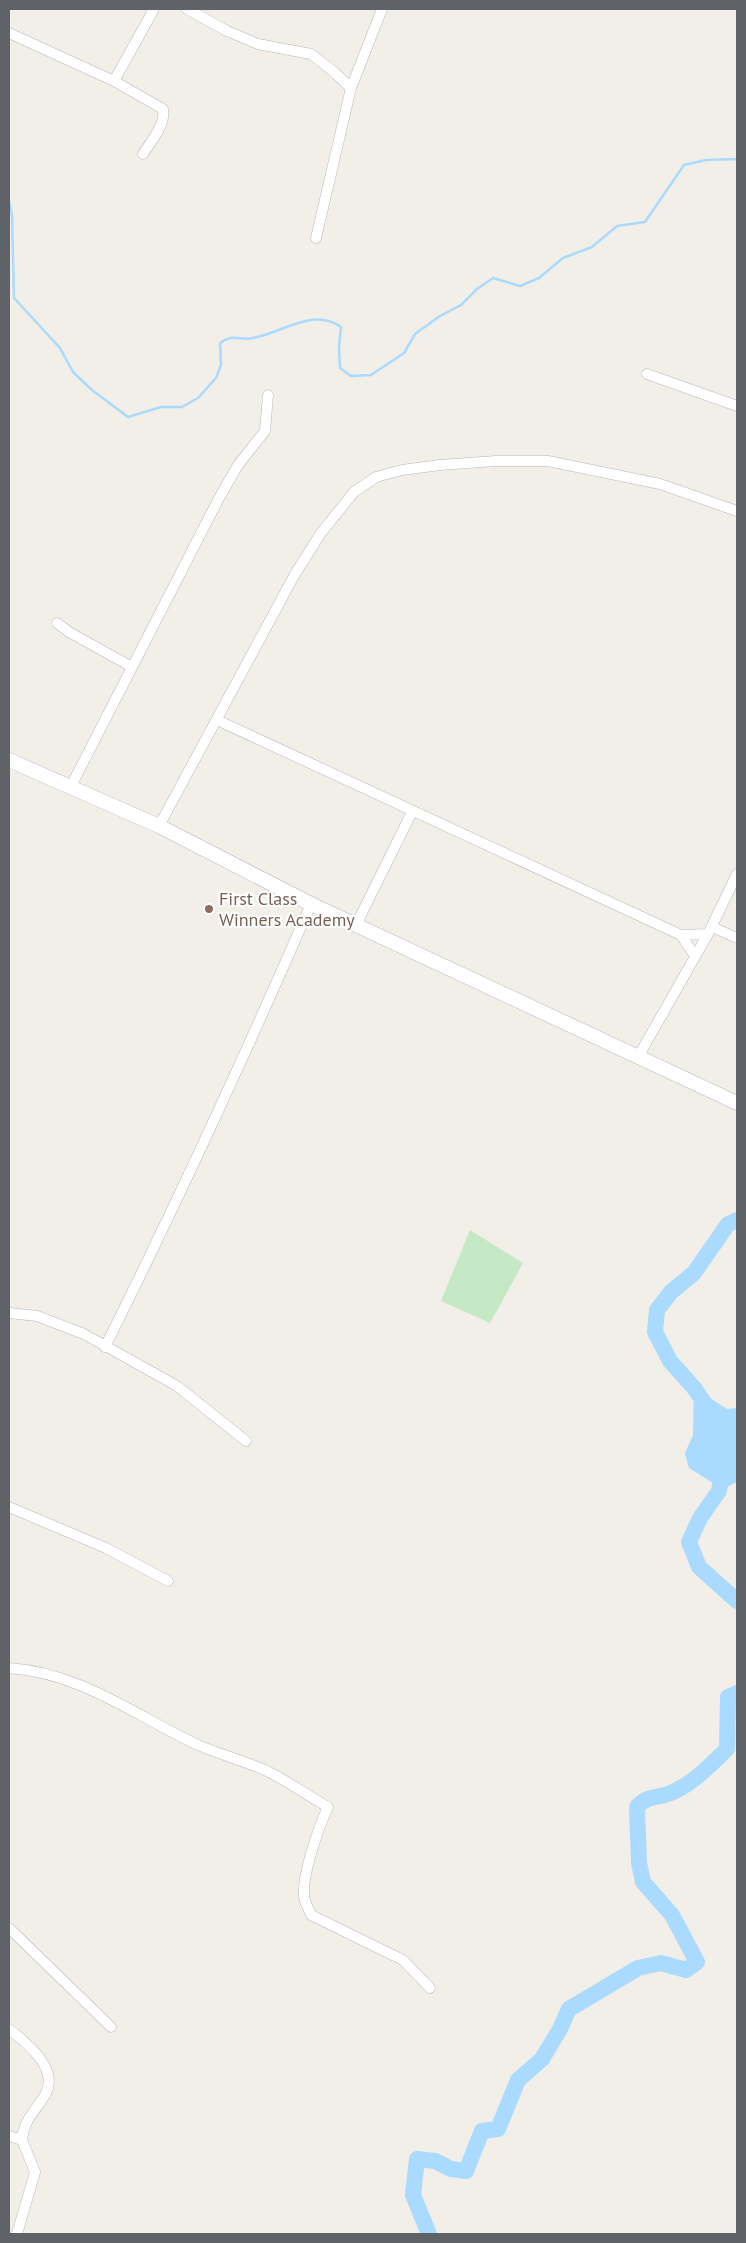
<svg xmlns="http://www.w3.org/2000/svg" width="746" height="2243" viewBox="0 0 746 2243" font-family="'PT Sans',sans-serif">
<rect width="100%" height="100%" fill="#f1efe8"/>
<path fill="#c5e8c5" d="M470,1230L523,1263L490,1323L441,1301Z"/>
<path fill="#aadaff" d="M694,1388L727,1409L737,1408V1482L719,1491L713,1483L689,1468L685,1453L693,1435Z"/>
<g fill="none" stroke-linecap="round" stroke-linejoin="round">
<path stroke="#aadaff" stroke-width="2.5" d="M9,201L12,215L14,298L60,348L73,372L92,390L128,417L161,407H182L198,398L216,378L221,365L220,343C234,333 239,341 253,338C282,333 313,307 341,327L339,348L340,368L351,376L371,375L404,353L415,334L440,316L461,305L477,289L493,278L520,286L539,278L563,258L592,247L617,226L645,222L684,165L706,160L737,159"/>
<path stroke="#aadaff" stroke-width="16" d="M706,1405L694,1388L670,1361L655,1332L657,1310L671,1292L694,1273L728,1224L737,1220
M722,1469L719,1491L700,1518L689,1542L699,1567L737,1601
M429,2234L413,2195L417,2159L435,2161L451,2169L466,2171L482,2131L498,2129L518,2080L542,2059L560,2029L569,2009L638,1968L661,1963L686,1970L697,1962L672,1915L643,1882L639,1863L637,1807C648,1795 654,1799 668,1794C691,1786 710,1765 727,1749L728,1697L737,1693"/>
<defs>
<path id="street" d="M187,9L227,31L258,44L311,54L333,71L351,88
M9,33L114,81L163,109C166,125 151,141 143,154
M114,81L154,9
M316,238L351,88L382,9
M647,374L737,406
M57,623L69,632L132,667
M217,720L681,935L708,934
M70,788L218,500L238,465L265,431L268,395
M159,826L295,574L321,533L354,492L376,477L402,470L440,465L496,461H548L660,484L737,511
M356,925L412,812
M712,927L737,938
M681,935L695,956
M638,1057L708,934L737,874
M9,1313L37,1316L84,1334L177,1386L246,1441
M105,1347C178,1201 246,1053 311,904
M9,1507L106,1548L168,1581
M9,1668C81,1673 134,1715 198,1745C221,1755 246,1761 269,1772C289,1782 308,1796 328,1807C319,1826 302,1875 304,1896C304,1902 309,1909 311,1915L403,1960L430,1988
M9,1928L111,2027
M9,2029C27,2043 60,2069 45,2095C36,2110 23,2121 22,2140
M9,2136L22,2140L35,2172L17,2234"/>
<path id="secondary" d="M9,760L159,826L311,904L737,1103"/>
</defs>
<use href="#street" stroke="#b5b8bc" stroke-width="11"/>
<use href="#secondary" stroke="#b6babf" stroke-width="15"/>
<use href="#street" stroke="#fff" stroke-width="10"/>
<use href="#secondary" stroke="#fff" stroke-width="14"/>
</g>
<circle fill="#8d6e63" stroke="#fff" stroke-width="2" cx="209" cy="909" r="5"/>
<g text-anchor="middle" stroke-width="4.5" stroke-linejoin="round" paint-order="stroke">
<g font-size="18" fill="#785e54" stroke="#fff" text-anchor="start">
<text x="219" y="905">First Class<tspan x="219" dy="21">Winners Academy</tspan></text>
</g>
</g>
<rect width="746" height="2243" fill="none" stroke="#5f6368" stroke-width="20"/>
</svg>
